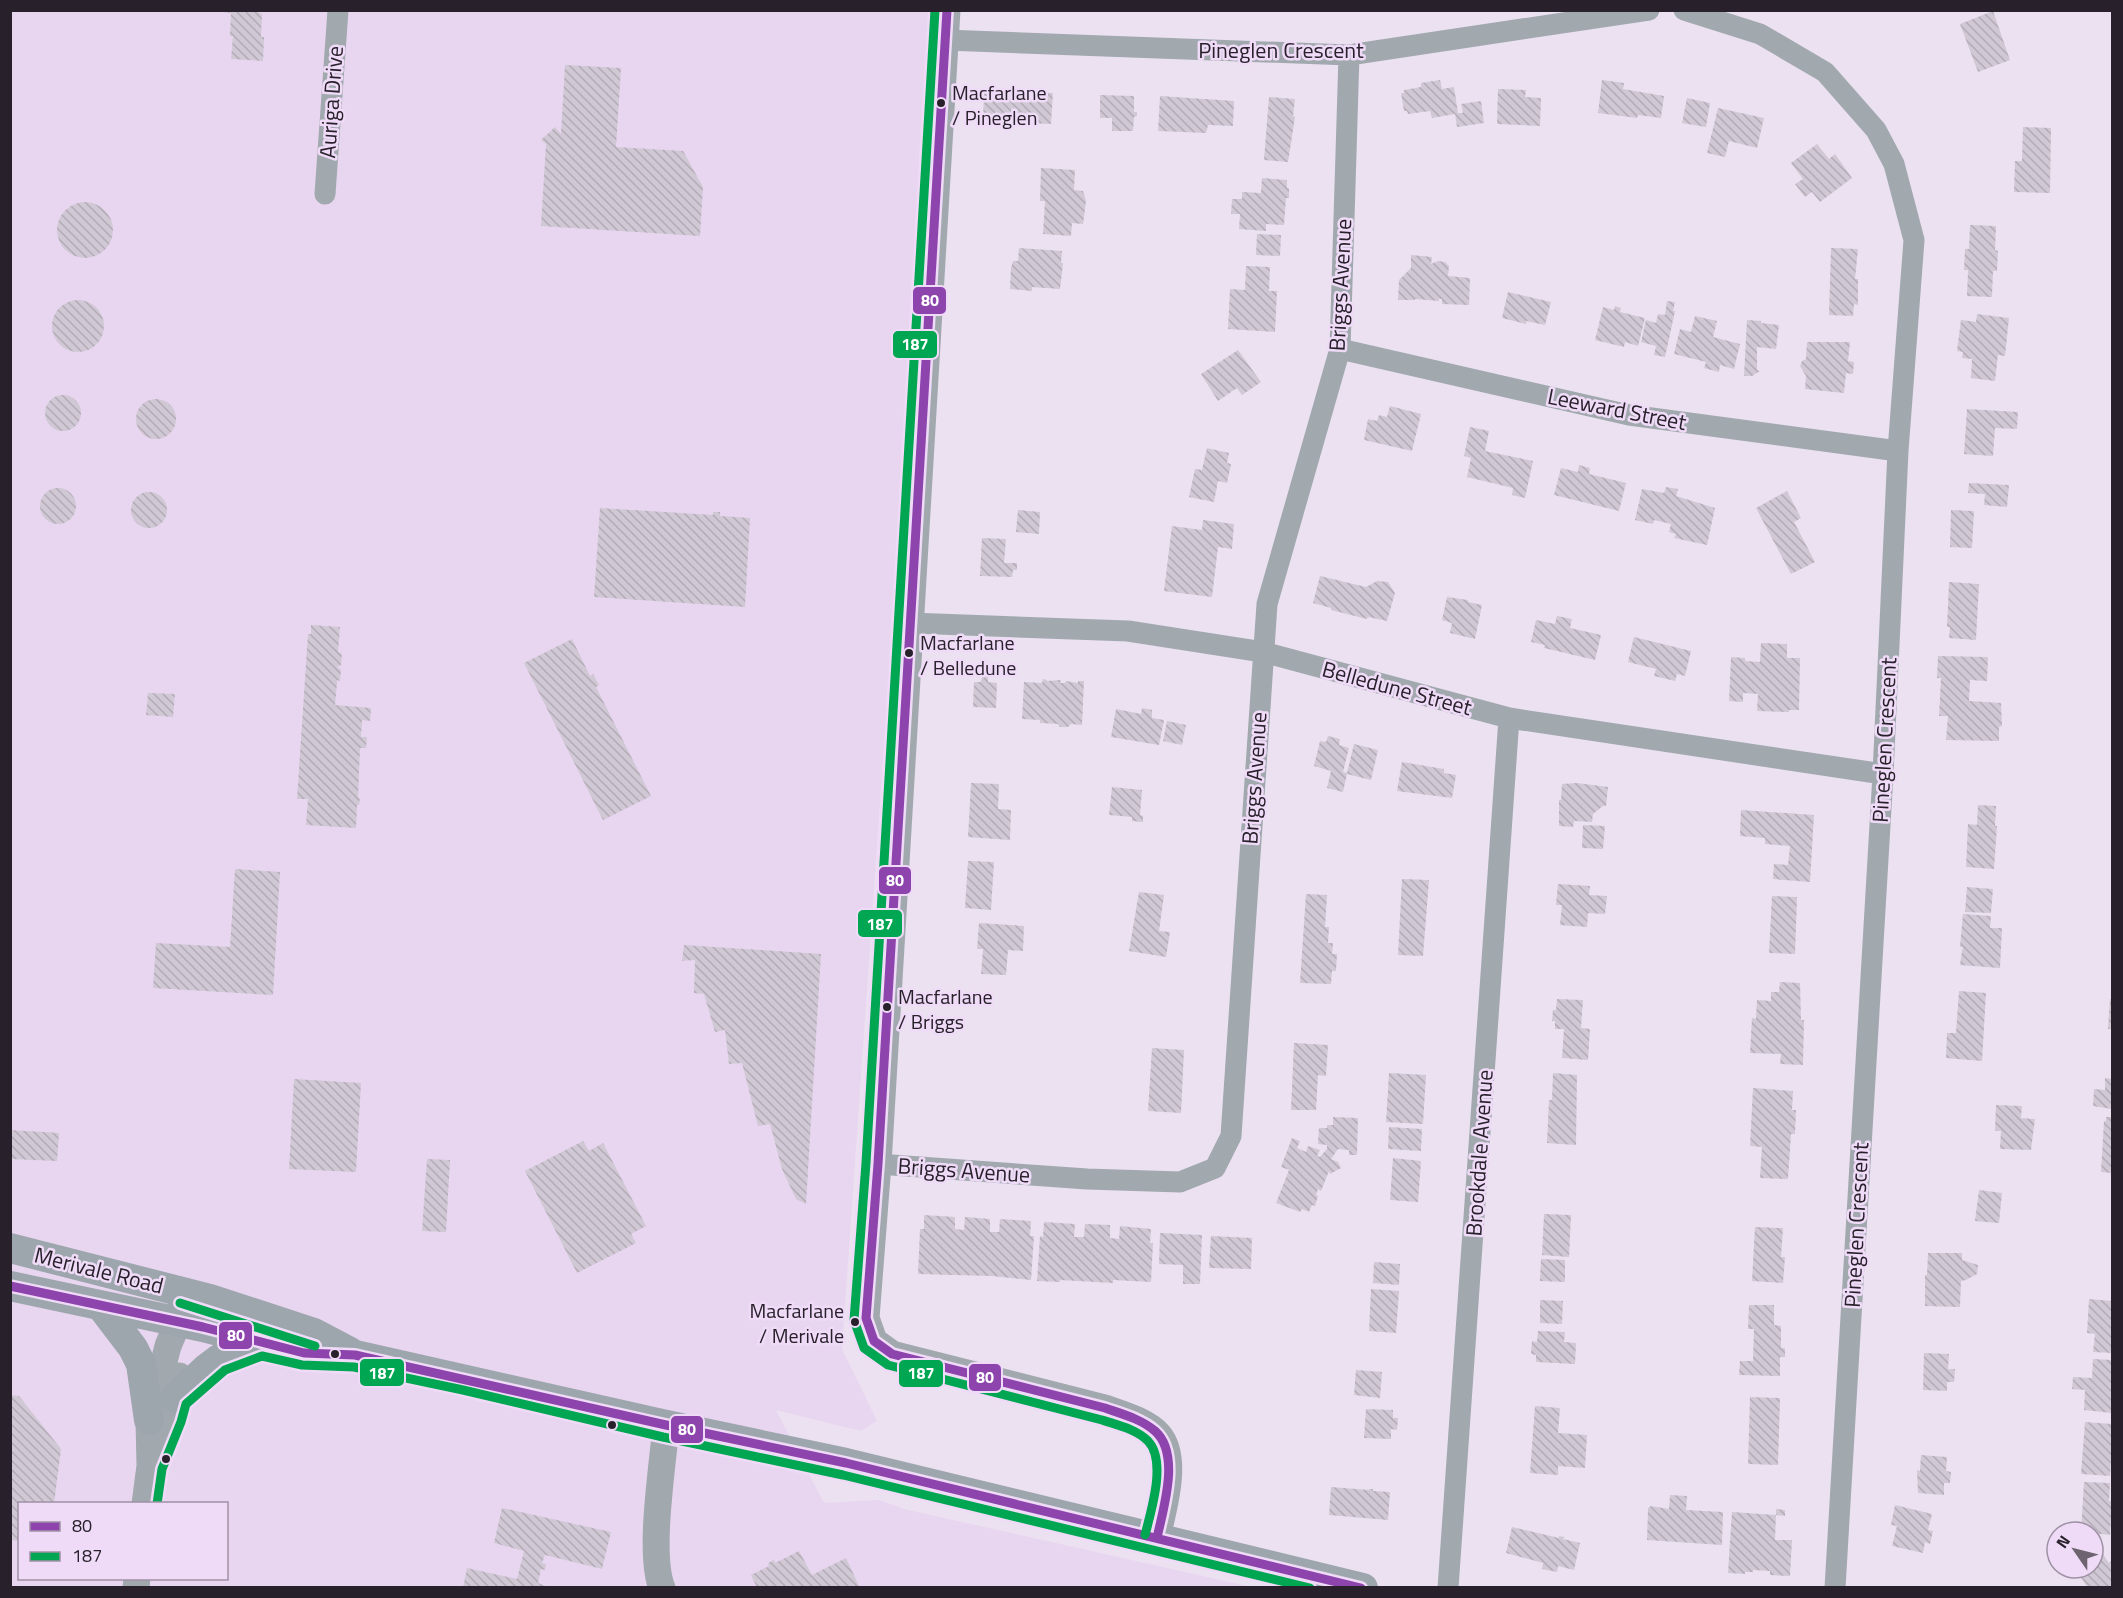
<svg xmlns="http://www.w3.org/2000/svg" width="2123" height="1598" viewBox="0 0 2123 1598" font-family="'Titillium Web',sans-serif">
<defs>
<pattern id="building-back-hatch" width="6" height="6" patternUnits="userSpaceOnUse" patternTransform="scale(1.5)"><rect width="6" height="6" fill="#d0c8d4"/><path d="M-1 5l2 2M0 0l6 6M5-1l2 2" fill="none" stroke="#b3acb6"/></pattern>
</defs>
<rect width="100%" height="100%" fill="#ece1f1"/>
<path fill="#e8d6f0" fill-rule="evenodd" d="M11,11H933L918,259L842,1349L877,1421L861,1431L776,1410L824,1503L879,1500L904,1509L1252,1587L11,1588ZM20,1504H226V1578H20Z"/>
<path fill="url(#building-back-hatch)" d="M222,10H259V13L262,14L261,37H264L263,61L231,59L233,36H230L231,13L222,12Z
M1993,11L2010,60L1978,72L1960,24Z
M565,65L621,68L616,147L683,151L703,187L700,236L541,226L546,144L541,140L555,127L561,134Z
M1440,80L1442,89L1454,87L1458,113H1463L1461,104L1481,101L1484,123L1457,127L1455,114L1432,118L1430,111L1408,114L1407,111H1404L1401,93H1404V90L1421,87V83Z
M1602,80L1624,83L1623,89L1664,96L1661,118L1638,115L1637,118L1598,113Z
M1498,89L1526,90L1525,97L1541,98L1540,126L1497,124Z
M984,90L1053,93L1051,124L983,121Z
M1100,95L1134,96V112H1137V116L1134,117L1133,131H1112V118H1100Z
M1160,96L1234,101L1233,126L1208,125L1206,133L1158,131Z
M1269,97L1295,99L1293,116L1295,117L1288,162L1264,160Z
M1687,98L1710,103L1706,127L1682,123Z
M1718,108L1764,118L1757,148L1729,141L1725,157L1707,153Z
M2023,127L2051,128L2050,193L2014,192L2015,161H2022Z
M1817,144L1829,159L1835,154L1852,178L1820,202L1812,192L1805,197L1795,184L1803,179L1791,163Z
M1041,168L1075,170L1074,190L1083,191L1086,201L1083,224L1072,223L1071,236L1043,234L1045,201H1040Z
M1262,178L1287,180V188H1289V198H1286L1284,225L1266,224V231L1239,229L1240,214H1231L1232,199H1242V192L1261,193Z
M57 230a28 28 0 1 1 56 0a28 28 0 1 1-56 0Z
M1970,225L1996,226L1995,250L1998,251L1997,271H1993L1992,297L1967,296L1968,270H1964L1965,249H1969Z
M1257,234L1281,235L1280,256L1256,255Z
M1019,248L1062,251L1061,263H1063L1060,289L1032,287V291L1010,289L1011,268L1013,261H1018Z
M1831,248L1858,249L1855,279H1858V305L1854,304L1853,316L1829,315Z
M1411,255L1432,257L1431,264L1438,261L1445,262L1449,266L1448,276L1470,278L1469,305L1442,304V299H1439V301L1415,299V300H1398L1399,280L1411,268Z
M1246,266L1270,267L1269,291H1277L1275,332L1228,329L1230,289L1245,290Z
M1508,292L1551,302L1545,325L1526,321V324L1502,318Z
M52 326a26 26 0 1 1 52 0a26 26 0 1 1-52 0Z
M1667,301L1675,302L1673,311H1675L1665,357L1654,355L1656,346L1641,342L1646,320L1656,323L1658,314L1665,315Z
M1615,306L1621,308L1620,312L1645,318L1638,346L1625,342L1624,347L1595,340L1603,307L1614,310Z
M1977,314L2009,318L2005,356L1998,355L1995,381L1971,378L1972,359L1962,358L1963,352L1957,351L1961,320L1976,322Z
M1695,316L1717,321L1713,337L1740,344L1734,369L1720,365L1719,372L1704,368L1706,362L1674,354L1680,329L1691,332Z
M1747,320L1761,321V323L1779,325L1776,349L1757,347V370L1760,371L1752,376H1744Z
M1807,342H1850L1848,361L1854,362L1853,374L1846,373L1844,393L1805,389L1806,376L1800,366L1802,361L1806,359Z
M1238,350L1261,382L1242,395L1237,388L1218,401L1201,374Z
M45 413a18 18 0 1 1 36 0a18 18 0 1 1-36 0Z
M136 419a20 20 0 1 1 40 0a20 20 0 1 1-40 0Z
M1390,406L1421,414L1412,451L1364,440L1368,419L1377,421L1379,415L1387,417Z
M1967,409L2018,412L2017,429L1995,428L1993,456L1964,454Z
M1470,427L1489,431L1485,451L1533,461L1525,498L1512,495L1513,488L1467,477L1471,458L1464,456Z
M1207,448L1229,453L1227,463L1231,464L1227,483L1218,481L1214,502L1189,497L1195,469L1202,470Z
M1579,465L1590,468L1589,474L1626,483L1619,511L1554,495L1561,468L1578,472Z
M1969,483L2009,485L2007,507L1984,505L1985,494L1968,493Z
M1666,487L1678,489L1676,496L1715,508L1707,545L1674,538L1676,534L1669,532L1671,524L1654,520L1653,524L1635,520L1642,489L1664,493Z
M40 506a18 18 0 1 1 36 0a18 18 0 1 1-36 0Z
M1787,491L1801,518L1794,522L1815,562L1791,574L1756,508Z
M131 510a18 18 0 1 1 36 0a18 18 0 1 1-36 0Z
M600,508L713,515V512H720V516L750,518L745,607L594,597Z
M1018,510L1040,512L1039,534L1016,532Z
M1951,510L1974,511L1972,548L1950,547Z
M1203,520L1234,524L1232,549L1218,547L1212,597L1164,591L1172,526L1202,530Z
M982,538L1006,539L1004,563H1017V570H1013L1012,577L980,576Z
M1320,576L1366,587L1377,581L1388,582L1395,593L1387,621L1368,617L1367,619L1331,610V608L1313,603Z
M1949,582L1979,584L1976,640L1949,638L1950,627H1947Z
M1447,597L1468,600V602L1482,605L1475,639L1450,633L1452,623L1442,620Z
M1557,616L1572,619L1570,628L1601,635L1595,660L1544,648L1545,645L1531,642L1536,620L1555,624Z
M311,625L340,627L338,652L342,654L341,665L337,667L341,670L340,681L337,680V683L335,705L371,708L370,721L362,720L361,737H367L366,748H360L358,798H360L359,805H357L356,828L306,825L308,799H297L308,634H311Z
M1634,637L1691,651L1685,676L1677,674L1675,681L1654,676L1656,669L1628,662Z
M572,639L590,676L593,674L599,685L596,687L651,796L603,820L524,663Z
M1761,643L1787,644V658H1800L1799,710H1789V712L1757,711L1758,694L1743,693V702L1729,701L1731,657L1745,658V661L1760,662Z
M1938,656L1988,657L1987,681L1970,680L1969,701L2001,703L2002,726L1999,727V741L1946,740L1948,716H1939L1941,678H1937Z
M982,676H988V682L997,683L996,708L973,707L974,682H981Z
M1043,679L1047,680V681L1061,680L1060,683H1065L1066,681L1078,683V681H1084L1082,725L1071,724L1068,727H1060L1058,724L1040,723V720L1022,719L1024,682L1042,683Z
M148,693L175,694L173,717L146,715Z
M1142,708L1152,710V718L1164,720L1159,745L1111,737L1116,709L1141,714Z
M1167,721L1186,725L1182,745L1163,741Z
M1328,736L1340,739L1339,745L1349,748L1343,772L1347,773L1354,744L1378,750L1371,780L1347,774L1343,792L1327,788L1331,771L1314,766L1320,741L1326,742Z
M1402,762L1444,769V773L1456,775L1452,798L1397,791Z
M971,783L999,784L998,809L1011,810L1010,840L968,837Z
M1577,783L1608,787L1606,806H1603L1593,814L1592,822L1574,821L1573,827L1559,826V800H1561L1562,784Z
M1112,787L1142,790L1140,815L1143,816V822L1132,821V817L1109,815Z
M1978,805L1996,806L1995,826H1997L1994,869L1966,867L1968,824L1977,825Z
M1741,810L1814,815L1810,882L1773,879L1774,864L1788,865L1790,846L1765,844V838L1740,836Z
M1583,825L1605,826L1603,849L1582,848Z
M968,861L994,862L991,910L965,908Z
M235,869L280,872L273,995L153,988L156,943L230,947Z
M1402,879L1429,880L1423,956L1398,955Z
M1558,884L1590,886L1589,895L1607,896L1605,914L1588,913L1587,927L1560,925L1562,905H1556Z
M1967,887L1993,889L1991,913L1965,912Z
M1139,892L1164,895L1159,931L1170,932L1166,957L1129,951Z
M1306,894L1327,895L1325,927H1329L1328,943H1333L1332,954H1337L1336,971H1332L1331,984L1300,983Z
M1772,896L1797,897L1795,954L1769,953Z
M1963,914L1991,916L1990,928H2002L2000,968L1960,965L1962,951L1963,947H1960Z
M979,923L1024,926L1023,951L1008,950L1006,975L981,974L983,949H977Z
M684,945L821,954L806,1204L796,1199L782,1169L770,1124L758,1126L742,1063L729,1064L725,1030L715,1032L704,994L694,993L695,960L682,961Z
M1780,982L1800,983L1801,1020H1804L1803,1065L1780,1064L1781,1054L1750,1053L1752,1018L1756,1019L1757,1000L1771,1001V992H1779Z
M1959,991L1986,993L1982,1061L1946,1058L1947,1033H1956Z
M1557,999L1583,1000L1581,1028L1590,1029L1588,1060L1562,1058L1564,1029H1555V1021H1552L1553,1010H1556Z
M2110,999H2112V1029H2108Z
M1294,1043L1328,1045L1326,1076L1318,1075L1316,1110H1291Z
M1152,1048L1184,1050L1181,1113L1148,1111Z
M1389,1073L1426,1075L1423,1124L1386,1122Z
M1553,1073L1577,1075L1576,1145L1547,1143L1549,1100H1552Z
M2105,1078L2112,1079V1109L2093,1106L2094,1089L2105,1090Z
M294,1079L361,1083L356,1172L289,1169Z
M1753,1088L1793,1091L1792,1110H1796L1795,1134H1791L1788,1179L1760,1178L1762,1147L1750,1146Z
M1996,1105L2022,1106L2021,1118L2035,1119L2031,1150L2000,1149L2001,1131H1995Z
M1333,1117L1358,1118L1357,1155H1349V1150L1338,1149L1331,1159L1338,1162L1341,1168L1330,1174L1329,1171L1321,1191L1318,1189L1316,1195L1318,1196L1315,1206L1312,1205L1309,1212L1302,1209L1300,1212L1276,1203L1289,1170L1281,1167L1292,1138L1300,1141L1297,1148L1306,1152L1308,1146L1320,1150L1317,1156L1320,1157L1327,1149V1145L1318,1144L1319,1128H1327V1125H1333Z
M2106,1117H2111V1121H2112V1173L2101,1172L2104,1121H2106Z
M1389,1127L1422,1129L1421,1151L1388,1149Z
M10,1130L59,1133L57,1161L10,1159Z
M583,1141L589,1151L603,1143L646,1226L631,1234L636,1243L577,1273L525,1171Z
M1393,1158L1421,1161L1418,1202L1390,1200Z
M427,1159L450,1160L446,1232L422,1231Z
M1979,1190L2002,1193L1999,1223L1975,1221Z
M1544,1214L1571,1215L1569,1257L1542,1255Z
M924,1215L955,1217V1229L964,1230L965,1217L990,1219V1232H999L1000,1219L1031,1221L1030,1236H1034L1031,1280L992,1276L918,1274L920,1229H924Z
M1044,1222L1075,1224L1074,1237H1084L1085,1224L1110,1225V1238L1119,1239L1120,1226L1151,1229L1150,1243H1153L1151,1282L1113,1280V1283L1060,1280V1282L1037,1281L1040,1236L1043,1237Z
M1755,1227L1783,1228L1781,1257H1785L1783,1283L1752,1281Z
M1160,1233L1202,1235L1200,1284H1183V1265L1159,1264Z
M1211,1236L1252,1238L1251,1269L1209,1268Z
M1928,1253H1962V1260L1978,1265L1977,1274L1966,1280L1961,1281L1960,1307L1925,1306V1275H1927Z
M1541,1259L1565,1260V1282L1540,1281Z
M1374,1262L1400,1264L1399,1285L1373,1283Z
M1371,1289L1399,1291L1396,1333L1369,1331Z
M2089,1299L2112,1301V1353L2093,1352L2095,1334L2087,1333Z
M1540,1300L1563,1301L1562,1324L1540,1323Z
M1749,1305H1774V1325L1781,1326V1348H1785V1357H1780V1376L1739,1375L1740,1361H1753L1754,1329H1748Z
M1538,1331L1565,1332L1564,1342L1576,1343L1575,1364L1536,1362V1355L1531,1354L1532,1341L1537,1342Z
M1924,1353L1949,1354L1948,1369H1955L1954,1382H1947V1391L1923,1390Z
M2093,1359L2112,1360V1413L2084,1410L2085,1390L2072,1389L2073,1377L2092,1378Z
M1356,1370L1382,1372L1380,1398L1354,1395Z
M10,1395L19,1396L61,1449L54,1504H20V1541L10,1540Z
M1750,1397L1780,1398L1778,1465L1748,1464Z
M1535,1406L1560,1408L1558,1433L1587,1435L1585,1468L1558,1466V1475L1530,1473Z
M1366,1409L1393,1410V1418H1398L1397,1430L1391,1429V1439L1364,1438Z
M2085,1422L2112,1424V1458H2111L2110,1476L2081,1474Z
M1921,1455L1947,1457L1946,1471L1951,1472L1950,1483H1944V1495L1918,1493L1917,1470L1920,1471Z
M2084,1482L2110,1483L2109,1501H2112L2110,1535L2081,1532Z
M1331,1487L1369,1490V1489H1373V1491L1390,1492L1388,1520L1329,1515Z
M1670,1495L1687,1496L1686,1510L1723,1512L1722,1545L1647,1540L1648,1508L1651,1506L1669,1509Z
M1895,1505L1932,1514L1928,1530L1933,1531L1930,1544L1925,1542L1923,1553L1892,1546L1897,1526L1891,1525Z
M502,1508L611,1532L602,1569L545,1555L542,1563L546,1564L545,1570L541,1569L538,1583L551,1588H463L467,1568L517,1579L524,1551L494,1543Z
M1776,1509L1785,1510V1516L1776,1515L1775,1540H1792L1790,1576L1770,1575V1571L1753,1570V1572H1745V1574L1728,1573L1732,1512L1776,1515Z
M1512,1527L1559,1538V1536L1564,1537L1563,1539L1580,1543L1574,1570L1558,1566L1557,1572L1542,1569L1543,1563L1506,1553Z
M799,1551L812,1575L846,1558L860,1588H757L751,1575L769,1566L768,1563L774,1560L775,1563Z
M2102,1553L2109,1563L2112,1560V1588H2088L2077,1572L2082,1568H2093V1560Z"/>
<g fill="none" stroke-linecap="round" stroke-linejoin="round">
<path stroke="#a1a9ae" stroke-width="21" d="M1684,10L1760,34L1825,72L1876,130L1894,164L1914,240L1898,451L1883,774L1835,1588
M945,40L1349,55L1649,10
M325,194L338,10
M1340,349L1629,415L1898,451
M910,623L1128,631L1263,652L1509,718L1883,774
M878,1164L1087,1179L1180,1182L1215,1168L1231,1136L1267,604L1340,349L1349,55
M1448,1588L1509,718"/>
<path stroke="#a1a9ae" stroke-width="27" d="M947,10L878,1164L866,1318L874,1341L892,1354L1105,1408C1122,1414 1147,1421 1159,1435C1179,1459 1163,1509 1157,1538
M155,1454L170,1417L179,1376
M145,1504L150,1466L149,1420L168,1346L178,1322L182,1302
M136,1588L137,1578
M662,1588C648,1554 663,1464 666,1425"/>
<path stroke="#9ea6ad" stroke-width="30" d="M10,1248L210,1299L314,1333L350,1352
M10,1286L203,1327L304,1353L355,1355L666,1425L846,1463L1363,1588
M101,1306L133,1348L141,1364L149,1420
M175,1398L207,1368L219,1359L261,1343"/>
<defs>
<path id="bus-1" d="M947,10L878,1164L866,1318L874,1341L892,1354L1105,1408C1122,1414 1141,1419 1155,1431C1181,1454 1163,1509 1157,1538
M10,1286L203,1327L304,1353L355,1355L666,1425L846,1463L1361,1588"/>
<path id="bus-2" d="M935,10L866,1163L854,1320L864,1348L888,1365L1102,1420C1117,1425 1136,1429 1148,1441C1167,1461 1151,1511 1145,1535
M180,1303L315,1346
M157,1504L162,1469L181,1422L186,1404L225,1370L262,1356L302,1365L354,1367L463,1390L663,1437L843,1475L1310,1588"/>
</defs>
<use href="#bus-1" stroke="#efdbf7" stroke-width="14"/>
<use href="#bus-2" stroke="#efdbf7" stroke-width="14"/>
<use href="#bus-1" stroke="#8e44ad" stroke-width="9"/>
<use href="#bus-2" stroke="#00a651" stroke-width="9"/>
</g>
<g fill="#28212b" stroke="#efdbf7" stroke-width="2">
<circle cx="941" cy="103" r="5"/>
<circle cx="909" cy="653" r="5"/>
<circle cx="887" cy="1007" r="5"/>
<circle cx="855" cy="1322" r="5"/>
<circle cx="335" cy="1354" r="5"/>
<circle cx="612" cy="1425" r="5"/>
<circle cx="166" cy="1459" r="5"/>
</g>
<g text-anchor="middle" stroke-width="5" stroke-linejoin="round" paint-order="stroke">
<g font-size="20" fill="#28212b" stroke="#efdbf7" text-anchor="start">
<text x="952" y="100">Macfarlane<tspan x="952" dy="25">/ Pineglen</tspan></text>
<text x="920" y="650">Macfarlane<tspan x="920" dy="25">/ Belledune</tspan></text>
<text x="898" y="1004">Macfarlane<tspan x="898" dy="25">/ Briggs</tspan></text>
<text x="844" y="1318" text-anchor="end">Macfarlane<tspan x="844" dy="25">/ Merivale</tspan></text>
</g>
<g font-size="22" fill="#28212b" stroke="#efdbf7">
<text x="1281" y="58">Pineglen Crescent</text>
<text transform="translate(331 102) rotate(-86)" y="8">Auriga Drive</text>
<text transform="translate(1340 285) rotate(-87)" y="8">Briggs Avenue</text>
<text transform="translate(1617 409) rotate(11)" y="8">Leeward Street</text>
<text transform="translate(1397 688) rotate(15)" y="8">Belledune Street</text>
<text transform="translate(1884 740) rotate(-87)" y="8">Pineglen Crescent</text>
<text transform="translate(1254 778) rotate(-86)" y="8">Briggs Avenue</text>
<text transform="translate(1479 1153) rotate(-86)" y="8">Brookdale Avenue</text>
<text transform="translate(964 1170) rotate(4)" y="8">Briggs Avenue</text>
<text transform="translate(1856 1225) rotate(-87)" y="8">Pineglen Crescent</text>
<text transform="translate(99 1270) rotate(14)" y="8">Merivale Road</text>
</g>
</g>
<g stroke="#efdbf7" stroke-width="2">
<rect x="912" y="286" width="35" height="29" rx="6" fill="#8e44ad"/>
<rect x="892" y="330" width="46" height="29" rx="6" fill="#00a651"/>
<rect x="878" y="866" width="34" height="29" rx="6" fill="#8e44ad"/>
<rect x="857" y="909" width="46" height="29" rx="6" fill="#00a651"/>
<rect x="218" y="1321" width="35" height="29" rx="6" fill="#8e44ad"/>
<rect x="359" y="1358" width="46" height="29" rx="6" fill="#00a651"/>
<rect x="898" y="1359" width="46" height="29" rx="6" fill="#00a651"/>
<rect x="968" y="1363" width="34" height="29" rx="6" fill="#8e44ad"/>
<rect x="670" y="1415" width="34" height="29" rx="6" fill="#8e44ad"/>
</g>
<g font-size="16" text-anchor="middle" font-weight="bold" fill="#fff">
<text x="930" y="306">80</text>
<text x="915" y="350">187</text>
<text x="895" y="886">80</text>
<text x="880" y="930">187</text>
<text x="236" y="1341">80</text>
<text x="382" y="1379">187</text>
<text x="921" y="1379">187</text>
<text x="985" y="1383">80</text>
<text x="687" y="1435">80</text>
</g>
<rect width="2123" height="1598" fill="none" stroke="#28212b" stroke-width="24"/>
<rect x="18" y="1502" width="210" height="78" fill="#efdbf7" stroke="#9f91a5" stroke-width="1.5"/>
<rect x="30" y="1522" width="30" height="9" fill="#8e44ad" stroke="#9f91a5" stroke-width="1.5"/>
<text x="72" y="1532" font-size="18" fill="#28212b">80</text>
<rect x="30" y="1552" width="30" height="9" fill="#00a651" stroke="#9f91a5" stroke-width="1.5"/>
<text x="72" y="1562" font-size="18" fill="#28212b">187</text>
<g transform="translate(2075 1550) rotate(305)"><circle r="28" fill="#efdbf7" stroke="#9f91a5" stroke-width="1.5"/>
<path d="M0-4.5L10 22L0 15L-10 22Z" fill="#6d6470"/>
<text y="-9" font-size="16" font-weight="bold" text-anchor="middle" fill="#28212b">N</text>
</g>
</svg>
